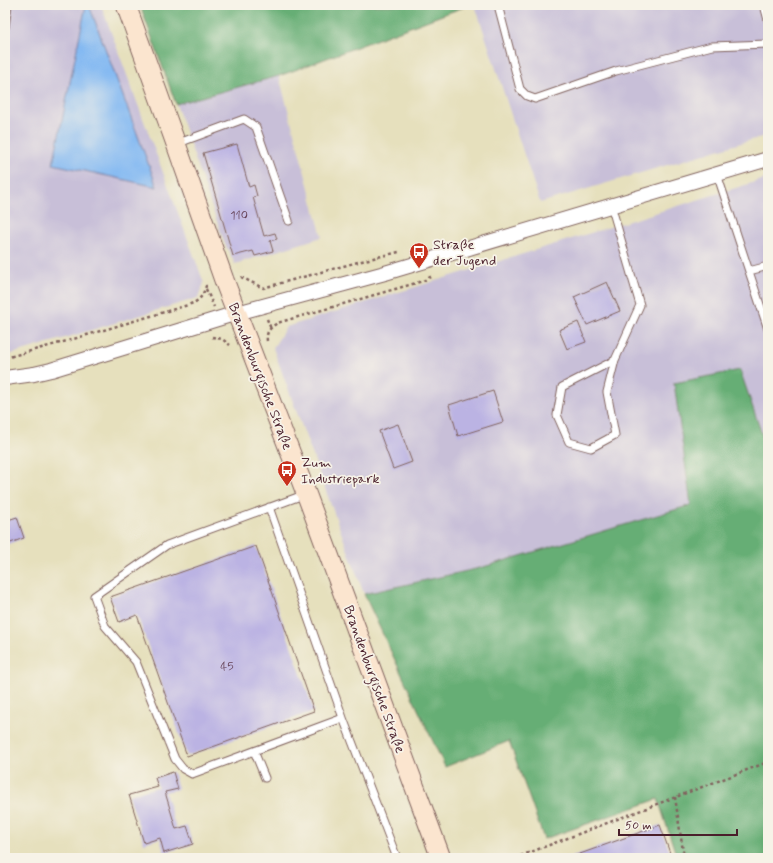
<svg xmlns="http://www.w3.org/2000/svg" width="773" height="863" viewBox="0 0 773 863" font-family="Mynerve,sans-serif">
<rect width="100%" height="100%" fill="#f7f3e8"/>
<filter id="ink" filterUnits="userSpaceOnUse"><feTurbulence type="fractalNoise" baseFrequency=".025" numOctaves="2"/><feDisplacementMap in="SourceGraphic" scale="8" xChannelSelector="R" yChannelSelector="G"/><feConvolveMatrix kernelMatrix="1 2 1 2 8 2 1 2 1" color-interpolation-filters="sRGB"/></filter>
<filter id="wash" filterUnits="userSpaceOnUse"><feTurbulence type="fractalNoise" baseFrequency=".012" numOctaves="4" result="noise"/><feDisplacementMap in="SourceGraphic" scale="16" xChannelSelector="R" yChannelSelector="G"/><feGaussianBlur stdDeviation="0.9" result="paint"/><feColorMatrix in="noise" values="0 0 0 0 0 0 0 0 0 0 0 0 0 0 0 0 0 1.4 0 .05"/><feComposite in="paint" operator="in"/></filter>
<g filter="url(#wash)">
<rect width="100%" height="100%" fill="#e6e0bd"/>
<path fill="#c8bfd8" d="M5,5H101L204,283L198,298L5,356Z
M475,5H768V135L540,203Z
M279,76L322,237L235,264L224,242L176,104Z
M768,178V452L740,370L674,383L691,505L480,568L364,594L273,348L286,327L552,245Z"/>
<path fill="#66ae75" stroke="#586650" d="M140,5H469L279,76L176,104Z
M740,370L768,452V858H677L658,799L544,839L509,741L445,767L364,594L480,568L691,505L674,383Z"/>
<path fill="#84b9f2" stroke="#676c8e" d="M86,5H89L157,187L53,164Z"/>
<g id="blocks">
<path fill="#bbb3e3" d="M237,144L249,187L254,185L257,196L253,197L264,236L275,233L277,239L270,241L273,251L255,256L253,251L233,256L203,153Z
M607,282L620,311L587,325L574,297Z
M578,322L586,342L567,349L559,330Z
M493,391L503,422L458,436L449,405Z
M398,424L412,462L393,469L379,431Z
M17,517L24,538L5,545V521Z
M256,546L314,711L187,756L137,615L119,622L110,597Z
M173,772L178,789L165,792L176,829L187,826L193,844L164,853L160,838L144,843L129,795L158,787L155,778Z
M660,825L671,856L664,858H569Z"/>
</g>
</g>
<g filter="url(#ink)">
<use href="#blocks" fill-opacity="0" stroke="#81635e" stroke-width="1"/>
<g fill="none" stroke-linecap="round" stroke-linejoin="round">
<defs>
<path id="lane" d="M498,5L520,89L527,96L535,99L616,71L712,46L768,44
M764,5L768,20
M5,27L8,5
M176,144L244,119L256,127L289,221
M717,174L768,329
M611,205L640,305L615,360L562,387L557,415L569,442L591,448L615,435L607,392L615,360
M749,271L768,266
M269,507L343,718L192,774L183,769L175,759L136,662L105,626L94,596L167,545L306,494
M343,718L397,858
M254,751L265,778"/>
<path id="street" d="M5,378L34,374L51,370L237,313L385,273L768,159"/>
<path id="secondary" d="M126,5L176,144L224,280L306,493L441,858"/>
</defs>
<use href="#lane" stroke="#81635e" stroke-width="9"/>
<use href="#street" stroke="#81635e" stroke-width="16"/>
<use href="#secondary" stroke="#81635e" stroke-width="21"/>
<path stroke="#81635e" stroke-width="2.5" stroke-dasharray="3 3" stroke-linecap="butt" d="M241,277L263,288L369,259L399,252
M206,289L214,307
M267,319L271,329
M212,337L222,339L230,345
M267,341C266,332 269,329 277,323L423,281L432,276
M5,358L60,343L188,305C199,301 202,298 206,286H208
M675,797L684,858
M515,858L768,762"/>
<use href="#lane" stroke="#fff" stroke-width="7"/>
<use href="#street" stroke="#fff" stroke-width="14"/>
<use href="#secondary" stroke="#fbe5cf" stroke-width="19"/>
</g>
</g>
<defs>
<symbol id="bus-pin" viewBox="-11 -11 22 30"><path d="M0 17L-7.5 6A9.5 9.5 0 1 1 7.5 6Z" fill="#c8321e" stroke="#f7f3e8"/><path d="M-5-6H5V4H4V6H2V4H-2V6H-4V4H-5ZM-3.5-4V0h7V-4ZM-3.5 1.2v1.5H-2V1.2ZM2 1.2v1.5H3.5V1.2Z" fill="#fff"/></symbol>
</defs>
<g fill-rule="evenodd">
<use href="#bus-pin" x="408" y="241" width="22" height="30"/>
<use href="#bus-pin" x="276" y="459" width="22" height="30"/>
</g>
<g text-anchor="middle" stroke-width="3.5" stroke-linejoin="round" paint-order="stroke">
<g font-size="12" fill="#664459">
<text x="239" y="219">110</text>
<text x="227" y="670">45</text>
</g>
<g font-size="14" fill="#4a1f2b" stroke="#f7f3e8" text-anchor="start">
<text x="433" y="249">Straße<tspan x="433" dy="16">der Jugend</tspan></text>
<text x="301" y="467">Zum<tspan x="301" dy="16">Industriepark</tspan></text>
</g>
<g font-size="14" fill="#4a1f2b" stroke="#f7f3e8">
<text transform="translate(261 376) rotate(69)" y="5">Brandenburgische Straße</text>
<text transform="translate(375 679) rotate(70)" y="5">Brandenburgische Straße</text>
</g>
</g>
<rect width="773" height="863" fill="none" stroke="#f7f3e8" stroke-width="20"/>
<path d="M619 829v6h118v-6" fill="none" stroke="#4a1f2b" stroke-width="2"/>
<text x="625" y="829" font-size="12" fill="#4a1f2b" stroke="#f7f3e8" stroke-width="3" paint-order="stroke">50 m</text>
</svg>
